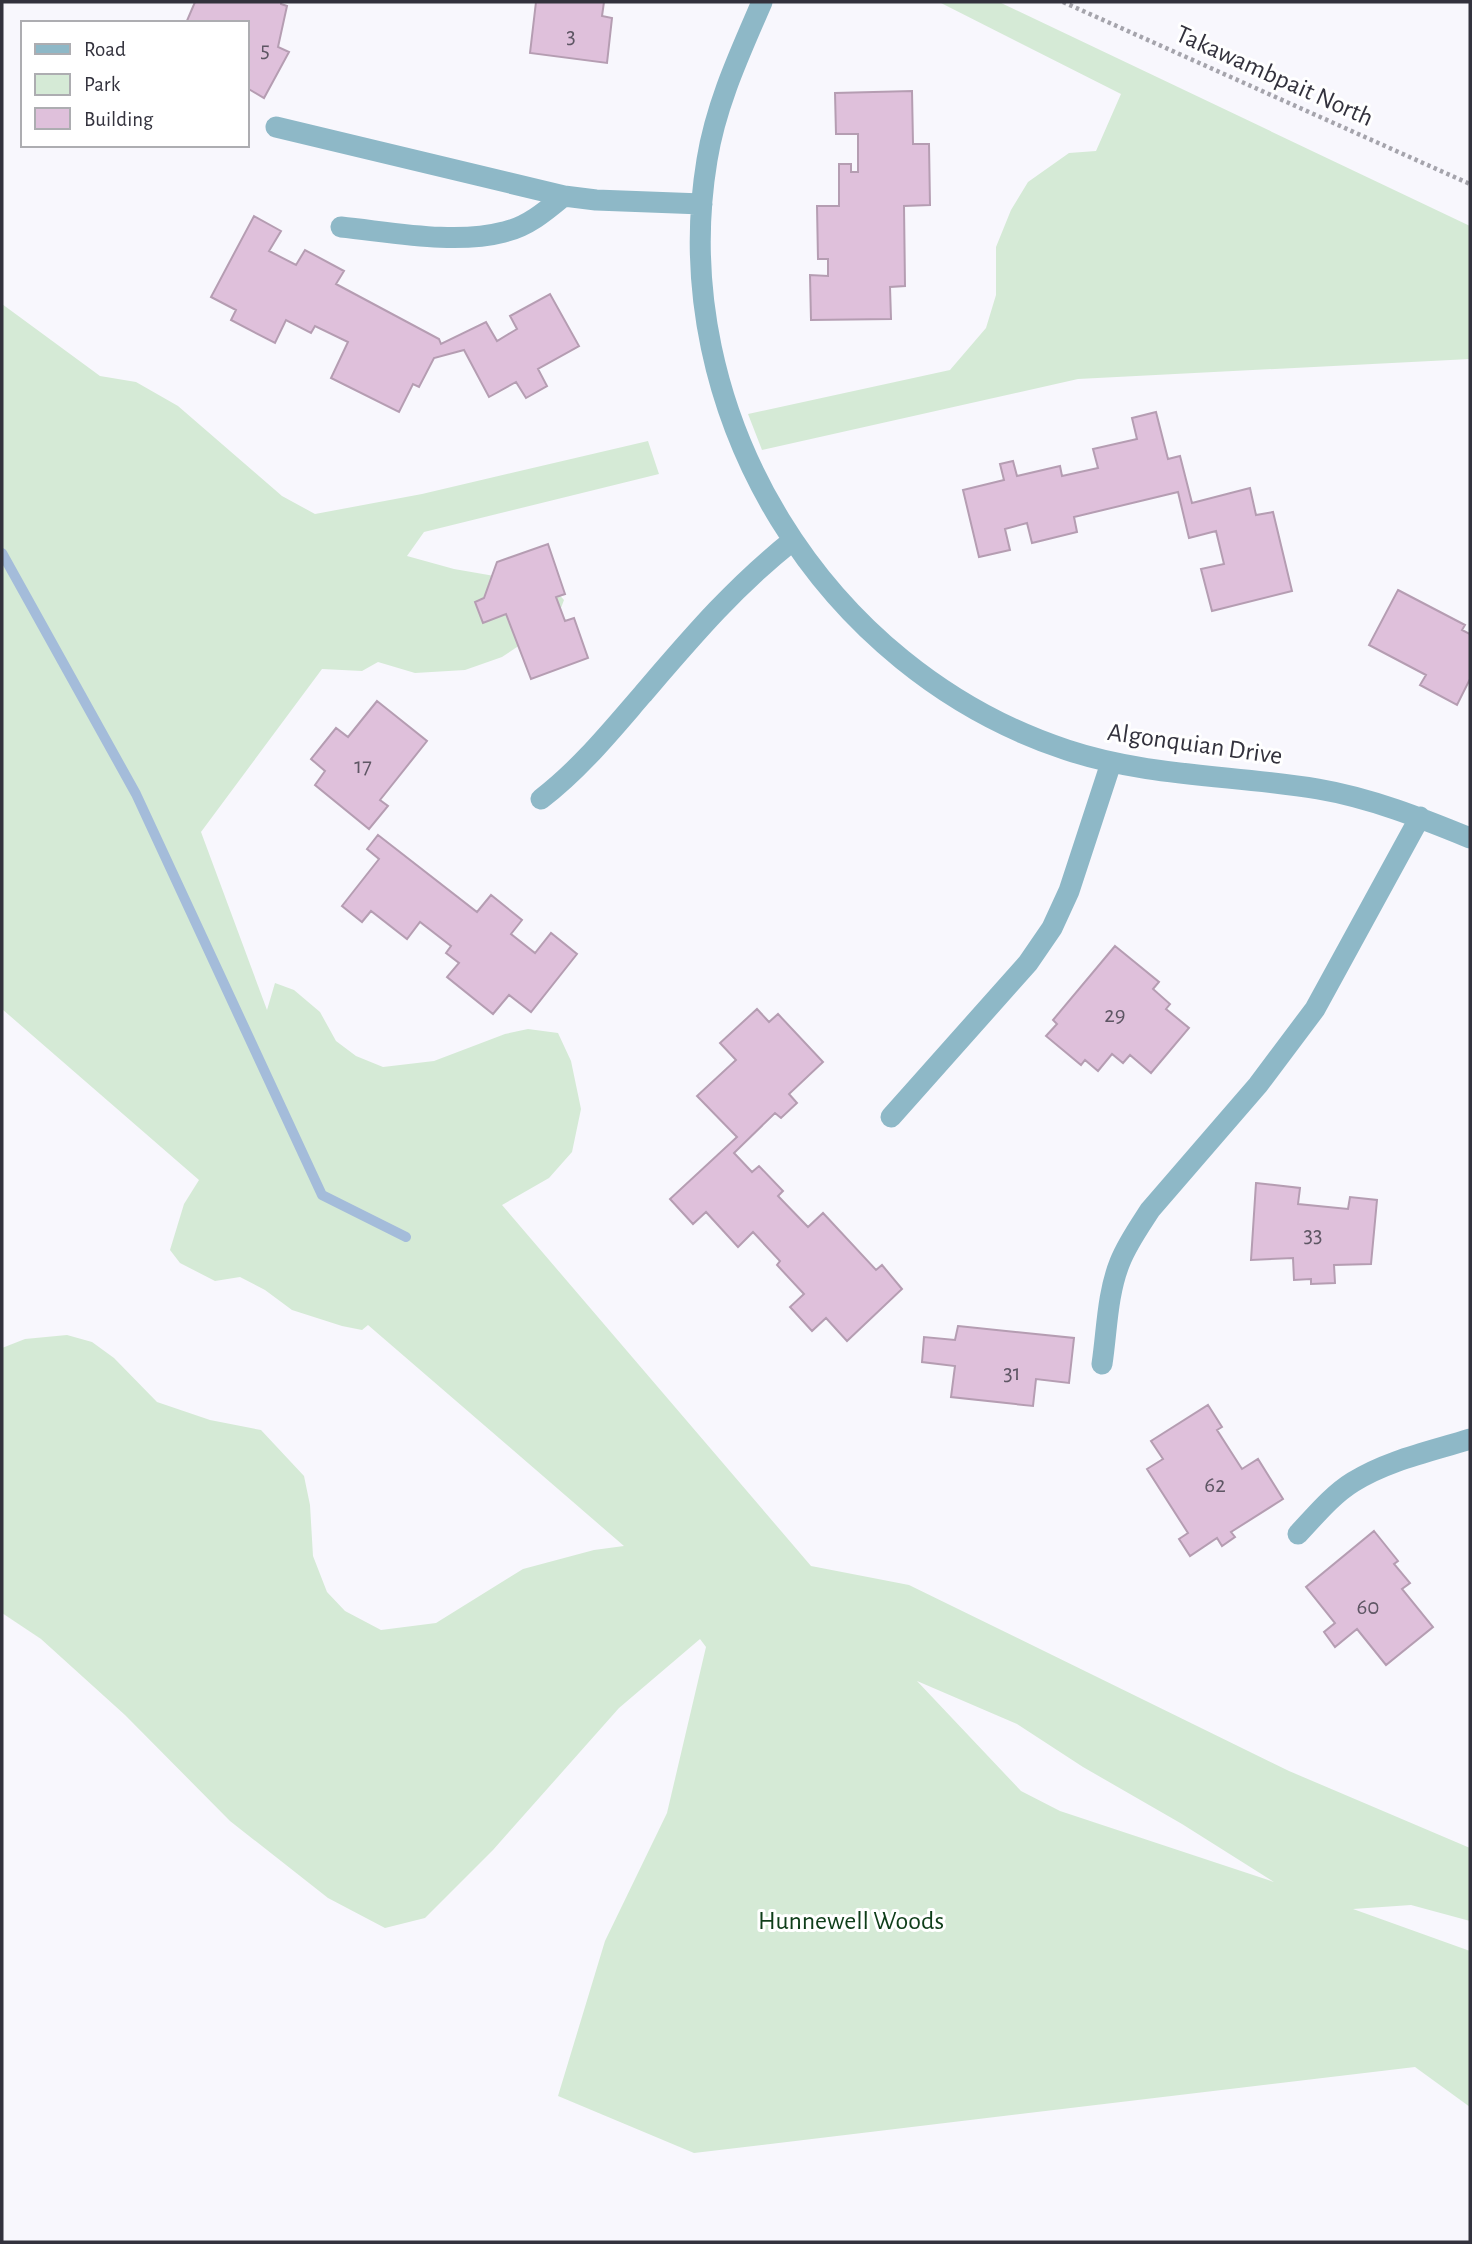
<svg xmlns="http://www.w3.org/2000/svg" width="1472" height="2244" viewBox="0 0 1472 2244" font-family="'Alegreya Sans',sans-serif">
<rect width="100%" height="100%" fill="#f8f7fd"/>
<path fill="#d5ead6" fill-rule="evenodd" d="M939,2H999L1470,226V359L1078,379L762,450L748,414L950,370L986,328L996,295V247L1011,210L1028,182L1069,153L1096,151L1121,94Z
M2,304L100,376L136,382L178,406L282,496L315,514L422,494L648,441L659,474L424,532L407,556L454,569L506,578L542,576L564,600L556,621L502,657L465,670L415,673L378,662L362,671L322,669L201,832L267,1010L275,983L294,990L320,1012L336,1041L356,1056L383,1067L434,1061L505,1034L528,1029L558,1033L571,1061L581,1109L572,1152L549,1178L502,1205L811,1566L909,1585L1289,1771L1470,1848V1921L1411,1905L1353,1909L1470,1951V2107L1415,2067L694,2153L558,2096L605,1941L667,1813L706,1647L700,1639L619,1708L493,1850L425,1918L385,1928L328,1898L230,1821L125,1715L41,1639L2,1613V1348L25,1339L67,1335L92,1342L114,1358L157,1402L210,1420L261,1430L304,1476L310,1505L313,1556L327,1592L345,1611L381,1630L436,1623L523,1569L594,1550L624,1546L368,1325L362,1330L342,1326L292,1310L265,1290L240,1277L215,1281L180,1263L170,1250L184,1204L199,1180L2,1009ZM917,1681L1017,1724L1083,1767L1182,1824L1274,1882L1060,1811L1021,1791Z"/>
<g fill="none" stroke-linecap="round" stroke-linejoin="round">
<path stroke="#a4bcda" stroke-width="10" d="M2,553L136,794L322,1195L406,1237"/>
</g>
<path fill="#dfc0db" stroke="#b59db2" stroke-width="2" d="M195,2H281V4L287,6L278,47L289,52L264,98L247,88V23H186Z
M536,2H604L602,16L612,18L607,63L530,53Z
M912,91L913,144H929L930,205L904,206L905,286L890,287L891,319L811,320L810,275L828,276V259H818L817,206H839V164H851V172H858V134H836L835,93Z
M254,216L281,231L269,251L296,265L305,250L344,271L336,284L439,339L441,344L486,322L497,341L517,329L510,316L550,294L579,346L538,369L547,386L526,398L516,382L489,397L464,350L434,358L419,387L413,384L399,412L331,378L348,342L315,326L311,333L286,320L275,343L231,320L236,310L211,297Z
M1156,412L1168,459L1180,456L1192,503L1250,488L1256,515L1273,512L1292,591L1212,611L1201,569L1224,564L1216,531L1189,538L1178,492L1074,517L1077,532L1032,543L1027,523L1005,529L1010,550L979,557L963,490L1004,480L1000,464L1013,461L1017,476L1060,466L1062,476L1098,468L1093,449L1137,439L1132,418Z
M548,544L565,594L556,597L565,621L574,618L588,658L531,679L506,614L483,623L475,602L484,598L497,562Z
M1398,590L1465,625L1462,630L1470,634V679L1457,705L1420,685L1426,675L1369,645Z
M377,701L427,741L380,800L388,806L369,829L315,785L325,771L311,759L336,728L348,737Z
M378,835L477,912L491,895L522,920L511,934L535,953L551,933L577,954L531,1012L509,995L493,1014L447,977L459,963L446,953L451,946L420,922L407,939L371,911L362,922L342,906L379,859L367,849Z
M1115,946L1159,982L1153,989L1170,1004L1166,1009L1189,1028L1151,1073L1130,1055L1123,1063L1112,1054L1098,1071L1085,1060L1081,1065L1046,1036L1057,1024L1053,1020Z
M757,1009L769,1022L778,1014L823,1062L789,1094L797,1103L781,1118L775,1113L734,1153L752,1172L759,1166L783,1191L778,1196L808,1227L823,1213L876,1270L882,1265L902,1289L847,1341L826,1318L812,1331L790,1307L804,1294L777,1265L780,1261L753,1232L738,1247L706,1212L693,1224L670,1199L737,1137L697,1096L736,1060L720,1043Z
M1256,1183L1300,1188L1298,1204L1348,1209L1350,1197L1377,1200L1371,1264L1334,1265L1335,1283L1311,1284V1279L1294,1280L1293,1258L1251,1260Z
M958,1326L1074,1338L1069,1383L1036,1379L1033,1406L951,1397L955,1366L922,1362L924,1337L955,1340Z
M1208,1405L1222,1427L1217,1430L1242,1469L1258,1459L1283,1499L1231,1532L1235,1537L1222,1546L1217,1538L1190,1556L1179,1539L1188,1533L1147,1469L1163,1459L1151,1441Z
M1374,1531L1398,1561L1394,1564L1410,1583L1402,1589L1433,1627L1386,1665L1357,1629L1335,1647L1324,1632L1335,1623L1306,1587Z"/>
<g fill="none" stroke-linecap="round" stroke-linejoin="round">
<path stroke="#a5a4ac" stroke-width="4.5" stroke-dasharray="3.5 3.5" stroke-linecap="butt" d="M1063,2L1470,184"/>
<path stroke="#8eb8c7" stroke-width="21" d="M762,2C740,53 716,104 707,160C665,413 824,670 1067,750C1148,777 1234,775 1318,789C1371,798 1421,818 1470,838
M276,127L564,196L596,200L702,204
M341,227C391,232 455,245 504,232C527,227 546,211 564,196
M541,799C580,769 610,732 642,695C691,638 733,588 792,541
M891,1117L1028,963L1052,928L1069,891L1111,763
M1102,1364C1107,1331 1107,1294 1120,1262C1127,1244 1139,1227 1150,1210L1258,1085L1315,1009L1420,817
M1298,1534C1315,1516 1332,1495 1353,1482C1388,1460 1432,1451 1470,1439"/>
</g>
<g text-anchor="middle" stroke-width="6" stroke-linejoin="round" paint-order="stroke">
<g font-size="23" fill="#5e5664">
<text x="571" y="43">3</text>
<text x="265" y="57">5</text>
<text x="363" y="773">17</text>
<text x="1115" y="1022">29</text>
<text x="1313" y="1242">33</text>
<text x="1012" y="1380">31</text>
<text x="1215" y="1492">62</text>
<text x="1368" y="1614">60</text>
</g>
<g font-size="26" fill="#33323d" stroke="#fff">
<text transform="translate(1275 75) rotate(24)" y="9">Takawambpait North</text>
<text transform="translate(1195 743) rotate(8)" y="9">Algonquian Drive</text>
</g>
<g font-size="26" fill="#0e3d19" stroke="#fff">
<text x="851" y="1929">Hunnewell Woods</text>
</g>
</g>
<rect width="1472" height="2244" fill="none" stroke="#33323d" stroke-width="7"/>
<rect x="21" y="21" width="228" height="126" fill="#ffffff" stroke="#adadb1" stroke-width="2"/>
<rect x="35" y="44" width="35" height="10" fill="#8eb8c7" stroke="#adadb1" stroke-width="2"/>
<text x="84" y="56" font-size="21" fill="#33323d">Road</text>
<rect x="35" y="74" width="35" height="21" fill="#d5ead6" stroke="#adadb1" stroke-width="2"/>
<text x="84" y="91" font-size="21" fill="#33323d">Park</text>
<rect x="35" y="108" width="35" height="21" fill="#dfc0db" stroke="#adadb1" stroke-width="2"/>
<text x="84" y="126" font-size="21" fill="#33323d">Building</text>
</svg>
